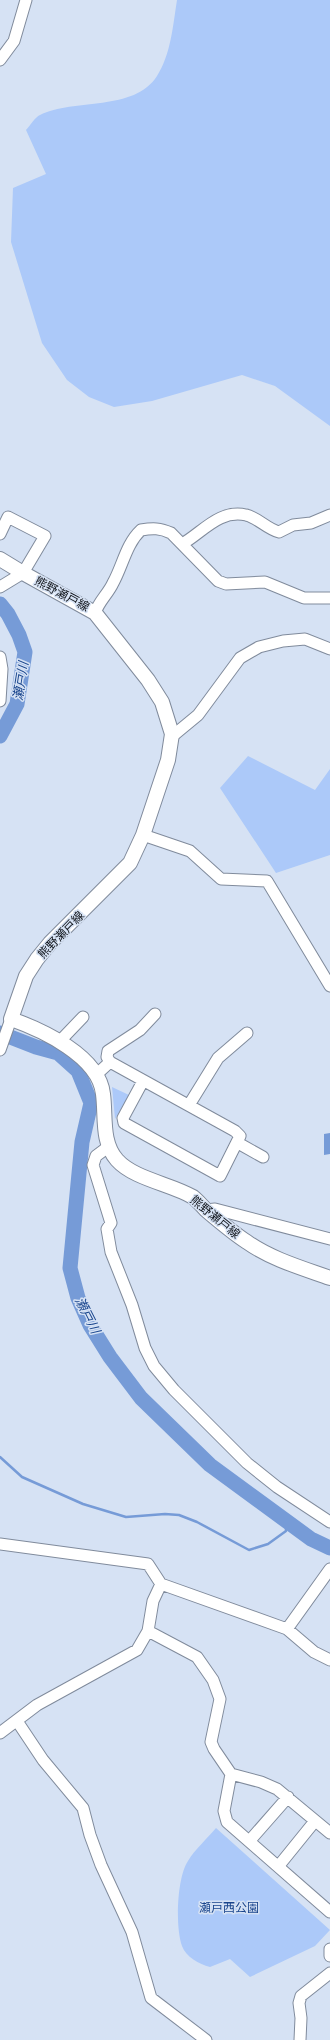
<svg xmlns="http://www.w3.org/2000/svg" width="330" height="2040" viewBox="0 0 330 2040" font-family="'IBM Plex Sans','Noto Sans JP',sans-serif">
<rect width="100%" height="100%" fill="#d6e2f4"/>
<path fill="#acc9f9" d="M177,0H330V426L275,386L242,375L152,401L114,407L89,397L67,380L42,343L11,242L13,188L46,174L26,130C30,126 35,117 40,115C74,98 134,112 157,76C171,54 173,25 177,0Z
M248,756L315,790L330,769V855L276,873L220,788Z
M112,1087L129,1095L115,1119Z
M216,1828L330,1930L315,1946L250,1977L230,1959L210,1967C199,1964 186,1957 182,1946C175,1927 177,1877 188,1861C195,1849 207,1839 216,1828Z"/>
<path fill="#769bd7" d="M330,1133V1154L324,1155V1134Z"/>
<g fill="none" stroke-linecap="round" stroke-linejoin="round">
<path stroke="#769bd7" stroke-width="2.5" d="M0,1457L22,1477L83,1504L126,1517L165,1514L179,1515L197,1522L249,1550L268,1544L286,1531V1521"/>
<path stroke="#769bd7" stroke-width="15" d="M0,604L8,614L19,635L25,652L17,704L0,736
M0,1033L36,1047L58,1053L78,1071L91,1103L82,1142L70,1268L78,1298L90,1325L110,1357L141,1398L210,1465L311,1539L330,1548"/>
<defs>
<path id="minor" d="M0,60L14,41L26,0
M0,534L8,517L45,536L23,573L0,587
M182,544C202,533 219,509 246,515C257,517 267,529 279,532L293,525L311,523L330,515
M95,613C99,601 108,594 113,583C123,565 126,544 141,530C153,528 160,528 171,533L218,581L226,584L265,582L304,598H330
M0,657L2,669L0,701
M172,734H175L198,715L240,658L259,647L283,641L305,639L330,649
M143,835L190,851L221,879L267,881L330,986
M60,1041L83,1017
M0,1050L11,1019
M110,1062L107,1057L108,1051L140,1030L155,1014
M97,1074L110,1062L235,1131L240,1136L220,1176L124,1123L123,1118L143,1081
M189,1105L218,1058L247,1033
M238,1143L263,1157
M108,1147L96,1156L93,1165L111,1223L107,1229L111,1252L132,1305L145,1348L154,1366L174,1390L247,1463L277,1487L330,1522
M206,1210L215,1209L330,1239
M0,1544L148,1564L161,1584L287,1629L314,1652L330,1660
M287,1629L330,1569
M148,1631L197,1657L213,1680L220,1699L211,1742L214,1749L231,1774L224,1811L227,1822L330,1912
M17,1721L43,1760L83,1808L90,1835L101,1865L132,1932L151,1998L206,2040
M0,1733L37,1705L137,1650L148,1631L153,1601L161,1584
M231,1774L261,1782L277,1789L330,1833
M252,1838L288,1797
M281,1863L315,1821
M330,1949V1956
M300,2040L301,2018L299,2003L301,1996L330,1973"/>
<path id="major" d="M0,559L23,573L95,613L148,680L162,702L172,734L168,760L143,835L130,863L50,943L37,959L26,976L11,1019C42,1030 99,1056 103,1094C106,1116 101,1142 117,1160C134,1179 171,1184 193,1197C198,1201 202,1206 206,1210C219,1221 233,1233 247,1242C271,1259 302,1268 330,1278"/>
</defs>
<use href="#minor" stroke="#808b9c" stroke-width="13"/>
<use href="#major" stroke="#808b9c" stroke-width="16"/>
<use href="#minor" stroke="#fff" stroke-width="11"/>
<use href="#major" stroke="#fff" stroke-width="14"/>
</g>
<g text-anchor="middle" stroke-width="3" stroke-linejoin="round" paint-order="stroke">
<g font-size="12" fill="#10141a" stroke="#d6e2f4">
<text transform="translate(62 594) rotate(28)" y="4">熊野瀬戸線</text>
<text transform="translate(61 935) rotate(-46)" y="4">熊野瀬戸線</text>
<text transform="translate(215 1217) rotate(39)" y="4">熊野瀬戸線</text>
</g>
<g font-size="12" fill="#19448c" stroke="#d6e2f4">
<text x="229" y="1912">瀬戸西公園</text>
</g>
<g font-size="13" font-style="italic" fill="#19458d" stroke="#d6e2f4">
<text transform="translate(20 681) rotate(-81)" y="5">瀬戸川</text>
<text transform="translate(88 1315) rotate(63)" y="5">瀬戸川</text>
</g>
</g>
</svg>
